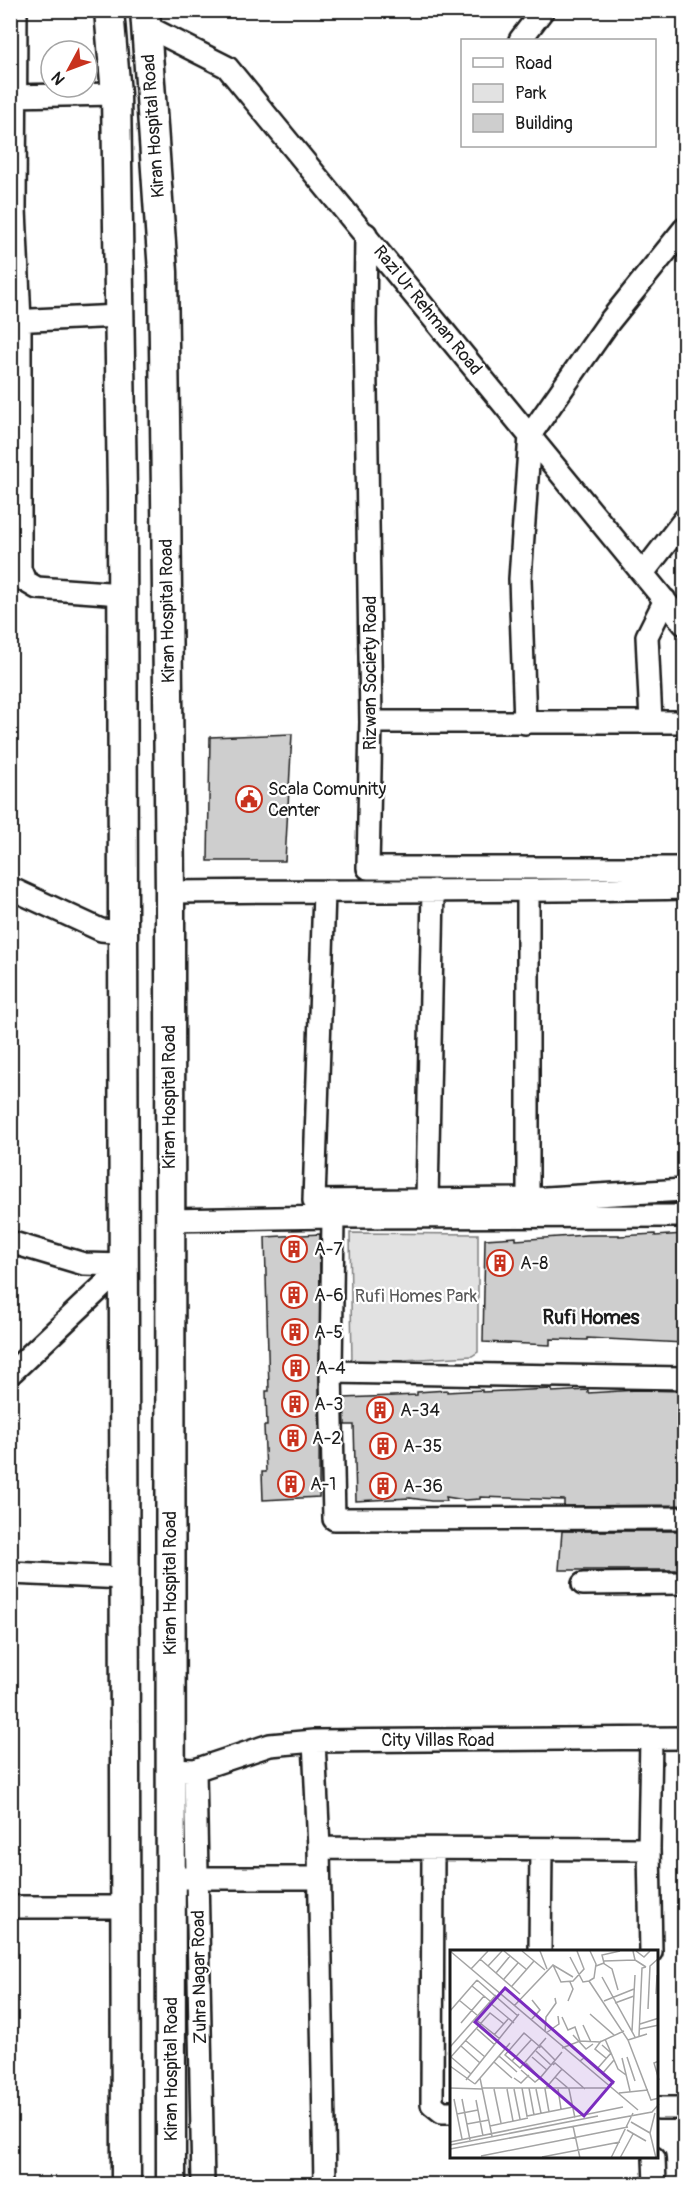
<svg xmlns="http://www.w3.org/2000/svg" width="695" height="2195" viewBox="0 0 695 2195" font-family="Pangolin,sans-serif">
<rect width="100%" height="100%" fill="#fff"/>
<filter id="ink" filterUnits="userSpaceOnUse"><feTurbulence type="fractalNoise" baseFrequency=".0167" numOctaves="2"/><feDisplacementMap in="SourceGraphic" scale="12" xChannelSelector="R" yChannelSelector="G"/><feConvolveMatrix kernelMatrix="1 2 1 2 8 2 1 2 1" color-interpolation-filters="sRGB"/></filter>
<g filter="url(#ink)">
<path fill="#e2e2e2" stroke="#7f7f7f" stroke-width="1.5" d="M350,1233L478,1234V1352L472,1356L352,1363Z"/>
<path fill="#cecece" stroke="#1c1c1c" stroke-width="1.5" d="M292,734L285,861H208L210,737Z
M320,1234L319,1497L263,1500L262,1472H266L264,1426H267L266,1391H269L265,1237Z
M655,1234V1236L684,1234V1343L587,1338V1340L550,1339V1345L483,1342L485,1239L516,1237V1240L586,1235H619V1236Z
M552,1389V1392L588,1390V1393L636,1390L684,1391V1505L564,1506V1500L480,1497V1499L465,1500L446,1497L447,1501H431L410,1498L356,1501L354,1425H345L344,1398L417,1395V1392L447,1390V1392L482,1390V1392Z
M562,1531H684V1570H559Z"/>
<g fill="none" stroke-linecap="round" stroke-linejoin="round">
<defs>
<path id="minor" d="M16,10L15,209L20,321V569L25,581L37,588L122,594
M146,26L227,67L684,624
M520,40L543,10
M10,96L116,94
M366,234L365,324L371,722L368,868H684
M10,321L120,316
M643,573L684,520
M371,722H684
M651,722L647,636L665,600
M525,723L520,579L530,435L609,322L684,229
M10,888L101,930L124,932
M170,892C341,890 513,892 684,888
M324,892L314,1201L528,1199L684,1190
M528,1199V892
M427,1200L433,890
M333,1217L331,1372L334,1519L684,1518
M169,1220L333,1217L684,1216
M10,1242L84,1264L125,1265
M331,1372L684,1378
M10,1374L125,1265
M10,1573L125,1578
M583,1584L684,1583
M314,1741L319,1848L325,2184
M171,1769L195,1770L270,1745L314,1741L684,1738
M195,1770L203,2184
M319,1848L649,1849
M433,1849L432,2104L442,2112H452
M184,1878H319
M10,1907H126
M540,1952L541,1849
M651,1952L649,1849L651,1738
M658,2108H684
M654,2158L655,2184"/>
<path id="secondary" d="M109,10L116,94L122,493L126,2184
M145,10L163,272L166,493L170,892L171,2184"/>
</defs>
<use href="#minor" stroke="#1c1c1c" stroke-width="26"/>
<use href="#secondary" stroke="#1c1c1c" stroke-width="33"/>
<use href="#minor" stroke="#fff" stroke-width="21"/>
<use href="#secondary" stroke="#fff" stroke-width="28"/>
</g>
</g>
<defs>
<symbol id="civic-ring" viewBox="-11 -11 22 22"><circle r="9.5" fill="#fff" stroke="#c8321e" stroke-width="1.5"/><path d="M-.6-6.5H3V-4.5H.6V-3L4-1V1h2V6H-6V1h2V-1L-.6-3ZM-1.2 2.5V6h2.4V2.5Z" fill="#c8321e"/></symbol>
<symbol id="building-ring" viewBox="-11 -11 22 22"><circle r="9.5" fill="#fff" stroke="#c8321e" stroke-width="1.5"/><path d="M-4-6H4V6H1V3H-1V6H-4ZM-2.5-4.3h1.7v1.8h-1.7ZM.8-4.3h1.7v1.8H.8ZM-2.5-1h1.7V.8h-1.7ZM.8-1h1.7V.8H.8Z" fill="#c8321e"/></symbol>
</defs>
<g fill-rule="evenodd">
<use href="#civic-ring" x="234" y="784" width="30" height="30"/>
<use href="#building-ring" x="279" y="1234" width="30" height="30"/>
<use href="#building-ring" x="485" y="1248" width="30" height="30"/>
<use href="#building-ring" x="279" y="1280" width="30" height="30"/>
<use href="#building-ring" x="280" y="1317" width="30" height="30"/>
<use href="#building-ring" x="281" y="1353" width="30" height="30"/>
<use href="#building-ring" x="280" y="1389" width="30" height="30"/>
<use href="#building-ring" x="365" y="1395" width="30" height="30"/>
<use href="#building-ring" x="278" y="1423" width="30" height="30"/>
<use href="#building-ring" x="368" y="1431" width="30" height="30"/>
<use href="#building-ring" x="276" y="1469" width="30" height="30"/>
<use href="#building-ring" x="368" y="1471" width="30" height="30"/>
</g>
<g text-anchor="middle" stroke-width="4.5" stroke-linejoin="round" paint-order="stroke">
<g font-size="18" fill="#1c1c1c" stroke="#fff">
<text transform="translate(153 126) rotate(-94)" y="6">Kiran Hospital Road</text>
<text transform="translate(428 310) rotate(51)" y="6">Razi Ur Rehman Road</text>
<text transform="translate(167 611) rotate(-91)" y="6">Kiran Hospital Road</text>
<text transform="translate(370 673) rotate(-90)" y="6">Rizwan Society Road</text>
<text transform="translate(169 1097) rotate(-90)" y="6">Kiran Hospital Road</text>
<text transform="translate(170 1583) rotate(-90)" y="6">Kiran Hospital Road</text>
<text x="438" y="1746">City Villas Road</text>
<text transform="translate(199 1977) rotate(-91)" y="6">Zuhra Nagar Road</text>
<text transform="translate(171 2069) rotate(-90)" y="6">Kiran Hospital Road</text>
</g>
<g font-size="18" fill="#1c1c1c" stroke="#fff" text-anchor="start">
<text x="268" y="795">Scala Comunity<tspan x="268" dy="21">Center</tspan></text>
<text x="314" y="1255">A-7</text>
<text x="520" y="1269">A-8</text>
<text x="314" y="1301">A-6</text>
<text x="314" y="1338">A-5</text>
<text x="316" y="1374">A-4</text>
<text x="314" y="1410">A-3</text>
<text x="400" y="1416">A-34</text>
<text x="312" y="1444">A-2</text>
<text x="403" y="1452">A-35</text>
<text x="310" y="1490">A-1</text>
<text x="403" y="1492">A-36</text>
</g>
<g font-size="18" fill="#575757" stroke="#fff">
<text x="416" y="1302">Rufi Homes Park</text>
</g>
<g font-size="20" font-weight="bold" fill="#1c1c1c" stroke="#fff">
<text x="591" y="1324">Rufi Homes</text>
</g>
</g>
<g transform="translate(450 1950)">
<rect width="208" height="208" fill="#fff"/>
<path fill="none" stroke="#a4a4a4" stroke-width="1.5" d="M0,1L188,160M54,1L76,19M72,1L95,20M90,1L97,19M183,1L185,10L196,17M186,1L194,7L200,1M120,7L133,32L139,31M30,9L70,44M154,11L185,10M153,13L162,19L168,40M103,15L111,32L123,31L134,19L127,1M38,16L52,1M146,16L154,13L152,5L170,1M21,19L38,1M46,23L60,6M152,27L185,87M54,29L68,13M27,30L68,66M139,31L178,90L201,150L209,148M139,31L144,28L146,14L140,1M22,36L40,51M62,36L84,11M206,44L207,25M9,50L27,65M118,51L123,39L120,32M154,51L184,39M39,52L64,73M165,53L184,46M64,56L103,15L123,27M198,59L200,16L209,8M0,61L27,30M140,64L164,85M112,67L118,80L125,77L130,91M25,69L50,89M81,70L90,60L82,50M11,73L34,46M190,74L209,68M133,75L141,92M27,79L45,95M190,79L209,75M182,81L185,25M95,82L96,67L106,53L105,48M96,83L109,74L108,66M44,85L59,68M123,85L136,99L143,94M189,86L192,18L196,17M155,89L168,119L176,125M15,90L35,107M178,90L197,84M151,91L145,99L156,108M11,96L30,113M89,96L74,83L55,105L70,118L89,96L96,88M0,97L46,45M89,98L91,96L105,110M112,98L130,91L150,92L174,81M86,101L101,115M49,106L67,122M1,107L21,124M82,107L97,120M177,107L185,131M0,108L40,63L54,74M172,108L180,141M62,111L82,89M130,111L134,108L164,134M209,111L204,113L209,130M44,112L62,128M76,113L90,128L112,102M103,115L105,113L135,139M0,116L25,134M147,119L161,103L152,95M71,120L85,132L90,128M152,124L164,110M105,127L119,139L125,168M30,128L42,186M64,128L71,133L79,125M16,130L69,64M25,134L60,93M0,138L32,139M32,138H156M72,138L77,166L123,157M79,138L84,165M44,139L51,173M57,139L63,171M64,139L70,169M86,139L91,163M108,139L111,159M169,143L198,140M4,149L12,189M12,149L20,190M26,150L33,186M99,162L95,139L112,119M205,163L200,183L206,208M7,164L28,160M181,172L200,183M17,174L39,170M40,176L78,168M123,176L130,208M177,180L196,191M0,192L173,157M0,195L148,166M0,199L202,162L209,154M31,206L178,177M92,207L170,192M161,208L183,163M170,208L183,184"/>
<path fill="#7b2cbf" fill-opacity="0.15" stroke="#7b2cbf" stroke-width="3" d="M55,38L163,132L134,166L25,72Z"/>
<rect width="208" height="208" fill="none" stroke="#1c1c1c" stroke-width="3"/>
</g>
<rect width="695" height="2195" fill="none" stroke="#fff" stroke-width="36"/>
<rect x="18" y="18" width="659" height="2159" fill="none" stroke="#1c1c1c" stroke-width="2" filter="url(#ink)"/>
<rect x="461" y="39" width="195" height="108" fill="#ffffff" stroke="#a4a4a4" stroke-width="1.5"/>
<rect x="473" y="58" width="30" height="9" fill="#ffffff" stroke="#a4a4a4" stroke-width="1.5"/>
<text x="515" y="69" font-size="18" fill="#1c1c1c">Road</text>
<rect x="473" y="84" width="30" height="18" fill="#e2e2e2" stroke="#a4a4a4" stroke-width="1.5"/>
<text x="515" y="99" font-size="18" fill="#1c1c1c">Park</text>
<rect x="473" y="114" width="30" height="18" fill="#cecece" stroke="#a4a4a4" stroke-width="1.5"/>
<text x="515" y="129" font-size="18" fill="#1c1c1c">Building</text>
<g transform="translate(69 69) rotate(229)"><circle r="28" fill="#ffffff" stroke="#a4a4a4" stroke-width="1.5"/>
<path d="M0-4.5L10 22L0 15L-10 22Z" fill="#c8321e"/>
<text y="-9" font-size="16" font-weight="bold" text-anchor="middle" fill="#1c1c1c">N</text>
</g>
</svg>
